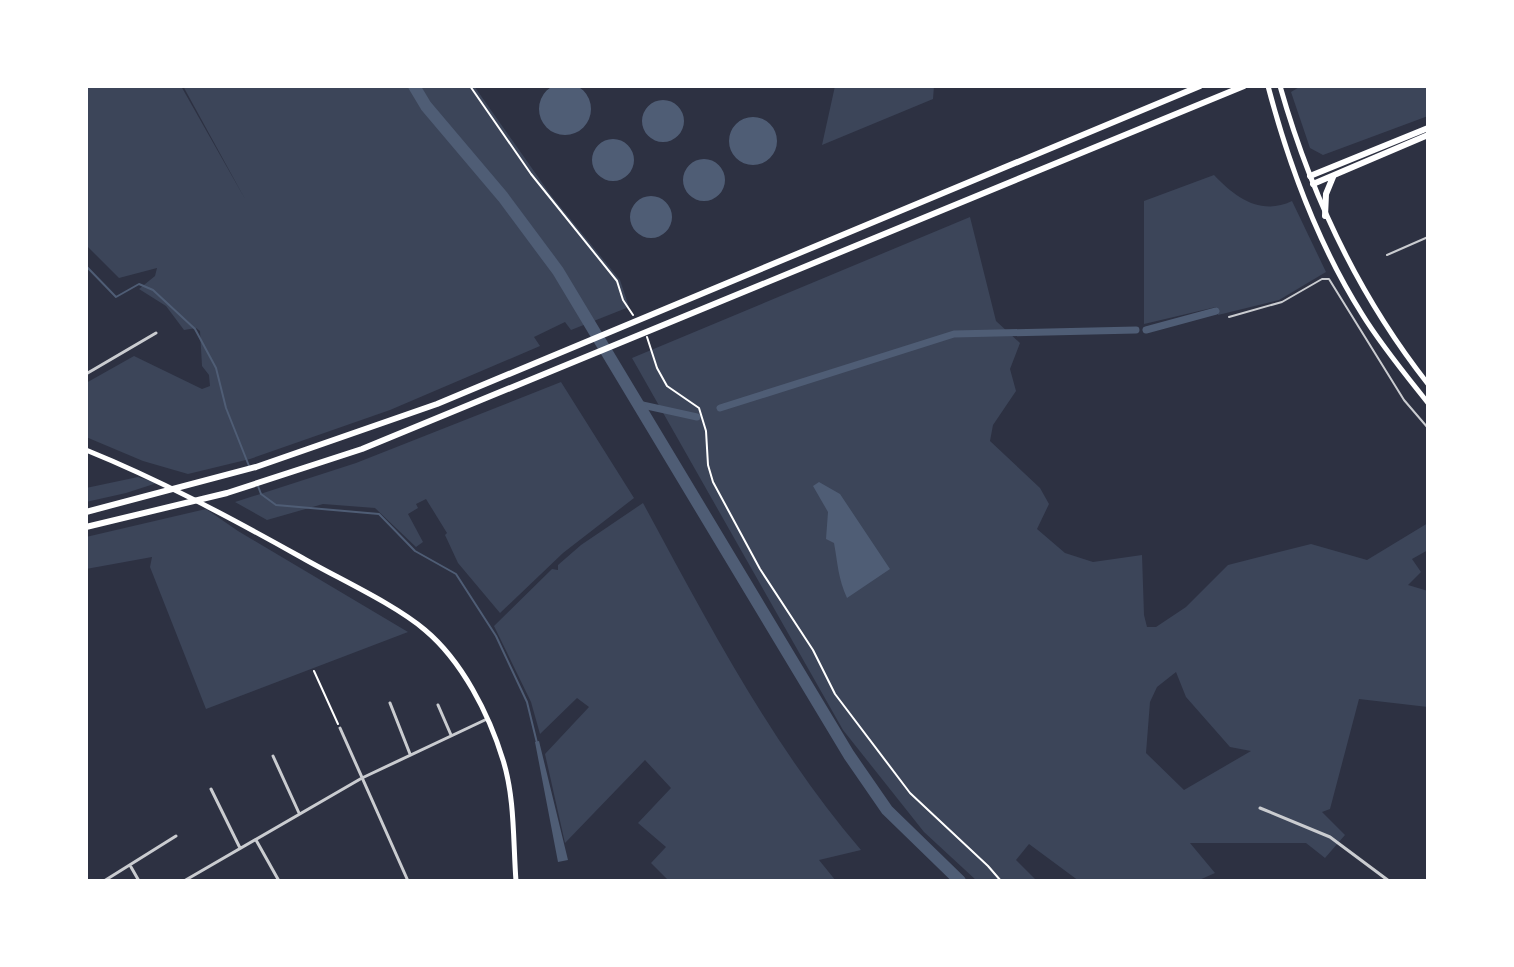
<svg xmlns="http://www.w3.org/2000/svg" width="1514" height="967" viewBox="0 0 1514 967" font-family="'Varela Round',sans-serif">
<rect width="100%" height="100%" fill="#2d3142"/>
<path fill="#3c4559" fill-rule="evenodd" d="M86,86H181L245,199L183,86H474L550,194L620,280L629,307L571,330L565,322L534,337L540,346L390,410L250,459L188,474L143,461L86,437V383L134,356L202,389L210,386L209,375L202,366L200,331L196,328L184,330L166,306L139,289L155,276L157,268L119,278L86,245Z
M835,86H934L933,99L822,145Z
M1301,86H1428V116L1323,155L1310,148L1291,92Z
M1214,175C1236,198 1261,216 1292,201L1326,272L1279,300L1218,315L1216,307L1144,324V201Z
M970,217L996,321L1020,343L1010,369L1016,391L993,425L990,441L1040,488L1049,504L1037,529L1065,553L1093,562L1142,555L1144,615L1147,627H1156L1186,607L1228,565L1311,544L1367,560L1428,523V550L1412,559L1421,572L1408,585L1428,591V707L1359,699L1330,809L1322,812L1345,835L1325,858L1306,843H1190L1215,873L1197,881H1079L1029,844L1016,860L1037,881H977L924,832L843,730L632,358ZM1176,672L1186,697L1230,747L1251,751L1184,790L1146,753L1150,702L1157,687Z
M561,382L634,498L563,553L500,613L458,563L445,535L447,533L426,499L416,504L418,508L408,514L423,542L416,547L375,508L323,504L267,520L235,502L356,463Z
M138,477L157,483L126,493L86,502V488Z
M643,503C708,623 772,746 861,850L819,860L836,881H669L651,863L666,847L638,823L671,788L645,760L565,843L545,754L589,707L577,698L540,734L531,702L494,626L552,569L558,570V565L581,545Z
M206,509L238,531L408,632L206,709L150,567L152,557L86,569V537Z"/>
<path fill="#4f5d75" d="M539 109a26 26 0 1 1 52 0a26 26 0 1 1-52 0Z
M642 121a21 21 0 1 1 42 0a21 21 0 1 1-42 0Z
M729 141a24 24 0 1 1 48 0a24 24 0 1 1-48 0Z
M592 160a21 21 0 1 1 42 0a21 21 0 1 1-42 0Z
M683 180a21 21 0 1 1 42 0a21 21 0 1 1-42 0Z
M630 217a21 21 0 1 1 42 0a21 21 0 1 1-42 0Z
M819,482L840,494L890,569L847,598C838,578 838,565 834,543L826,539L828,512L813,486Z
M539,741L568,860L558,862L535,742Z"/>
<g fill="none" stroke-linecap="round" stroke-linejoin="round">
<path stroke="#4f5d75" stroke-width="2" d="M86,266L116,297L139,284L153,290L195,329L216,368L226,408L249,466
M258,486L261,494L276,505L379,514L415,551L456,574L496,636L527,702L537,743"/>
<path stroke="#4f5d75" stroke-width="7" d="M1146,330L1216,311
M638,404L697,417
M720,408L954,334L1136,330"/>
<path stroke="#4f5d75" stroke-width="12" d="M414,86L426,106L503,197L558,271L849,755L887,810L960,881"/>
<path stroke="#fff" stroke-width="2" d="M470,86L531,174L617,281L623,300L633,315
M647,337L657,368L667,386L699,408L706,431L708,465L713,482L760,569L813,650L835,694L910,793L988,866L1001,881
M314,671L338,724"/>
<path stroke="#caccd0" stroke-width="2" d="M1387,255L1428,237
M1229,317L1282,302L1322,279H1329L1404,400L1428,428"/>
<path stroke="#caccd0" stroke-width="3" d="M86,374L156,333
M390,703L410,754
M438,705L451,735
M340,728L408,881
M273,756L299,813
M211,789L240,848
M1260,808L1330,837L1389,881
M256,840L279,881
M131,867L139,881
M86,879L87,881
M104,881L176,836
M184,881L362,778L487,719"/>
<path stroke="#fff" stroke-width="5" d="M86,450C160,480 229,517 299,556C337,578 393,603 425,630C462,661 489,714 503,760C515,798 513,842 516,881"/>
<path stroke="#fff" stroke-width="5" d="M1268,86C1289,166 1318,244 1362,314C1381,345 1405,374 1428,403
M1280,86C1311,195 1358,295 1428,384"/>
<path stroke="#fff" stroke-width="6" d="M1310,176L1428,128
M1313,184L1428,135
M1325,216L1326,194L1333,177
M86,512L256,467L437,404L1200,86
M86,527L227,493L362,449L1244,86"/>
</g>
<rect width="1514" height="967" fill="none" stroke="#ffffff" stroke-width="176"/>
</svg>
